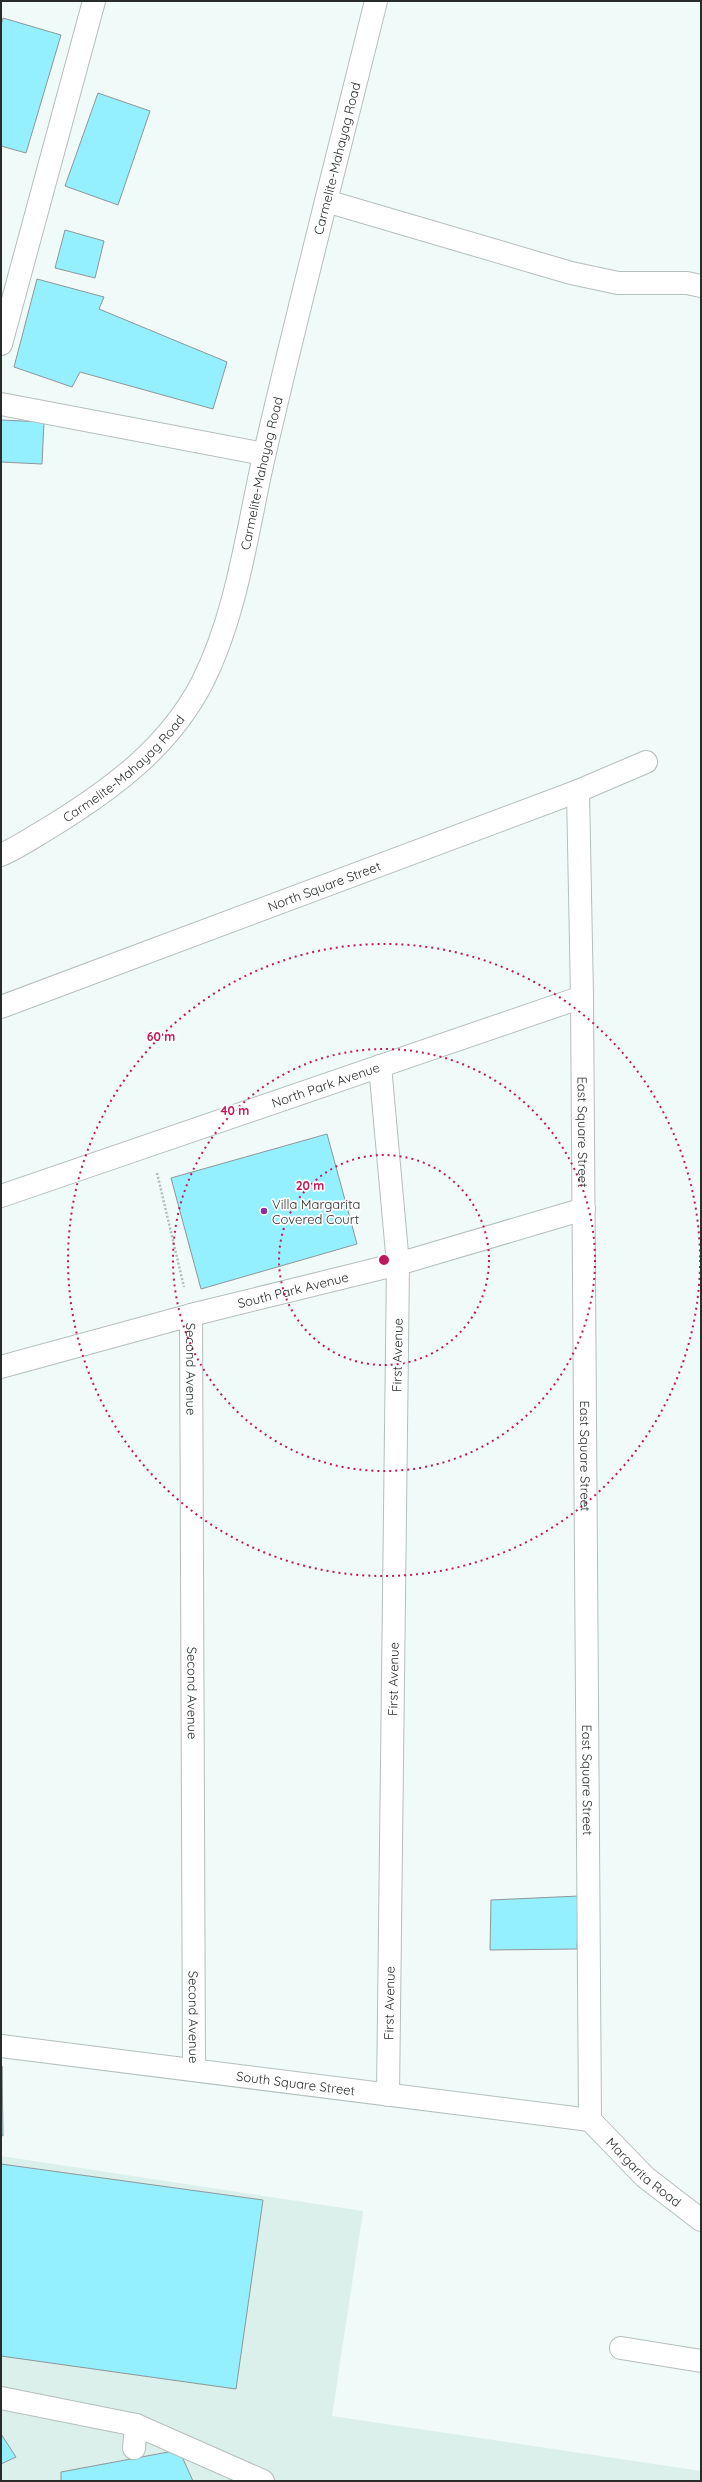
<svg xmlns="http://www.w3.org/2000/svg" width="702" height="2482" viewBox="0 0 702 2482" font-family="Quicksand,sans-serif">
<rect width="100%" height="100%" fill="#f0faf8"/>
<path fill="#dcf0eb" d="M1,2156L363,2211L332,2416L701,2471V2481H1Z"/>
<path fill="#94effe" stroke="#8e9799" d="M3,18L61,35L26,153L1,146V25Z
M98,93L150,111L118,205L65,186Z
M65,230L104,241L95,278L55,268Z
M37,279L104,297L99,309L227,362L213,409L80,372L72,387L14,367Z
M1,420L44,422L42,464L1,462Z
M327,1134L357,1244L201,1289L171,1178Z
M579,1896L577,1949L490,1950L491,1900Z
M2,2066L3,2136L1,2135Z
M1,2164L263,2200L236,2389L1,2356Z
M1,2434L16,2457L1,2464Z
M179,2450L193,2481H61V2472Z"/>
<g fill="none" stroke-linecap="round" stroke-linejoin="round">
<defs>
<g id="minor">
<path d="M326,201L571,273L618,283H687L701,286"/>
<path d="M1,344L94,1"/>
<path d="M1,404L264,454"/>
<path id="s1" d="M578,791L582,997L590,2120"/>
<path id="s2" d="M1,855C19,847 35,836 52,826C112,789 169,747 202,683C238,612 247,529 265,452C300,301 339,151 376,1"/>
<path id="s3" d="M1,1007L578,791L646,762"/>
<path d="M380,1066L398,1264L388,2095"/>
<path id="s4" d="M1,1196L582,997"/>
<path id="s5" d="M191,1315L194,2070"/>
<path id="s6" d="M1,1367L191,1315L398,1264L584,1209"/>
<path id="s7" d="M1,2046L590,2120"/>
<path id="s8" d="M590,2120L645,2177L701,2220"/>
<path d="M621,2348L701,2361"/>
<path d="M1,2398L136,2425L263,2481"/>
<path d="M134,2448L136,2425"/>
</g>
</defs>
<use href="#minor" stroke="#b5bebc" stroke-width="24"/>
<path stroke="#b4bcba" stroke-width="2.5" stroke-dasharray="2 2" stroke-linecap="butt" d="M157,1173L184,1287"/>
<use href="#minor" stroke="#fff" stroke-width="22"/>
</g>
<g fill="none" stroke="#c2185b" stroke-width="2" stroke-dasharray="2 4">
<circle cx="384" cy="1260" r="105"/>
<circle cx="384" cy="1260" r="211"/>
<circle cx="384" cy="1260" r="316"/>
</g>
<circle fill="#8c309b" stroke="#fff" stroke-width="1.5" cx="264" cy="1211" r="4"/>
<g text-anchor="middle" stroke-width="3.5" stroke-linejoin="round" paint-order="stroke">
<g font-size="13" fill="#282c2b" stroke="#fff">
<text dy="5" stroke="none"><textPath href="#s2" startOffset="811">Carmelite-Mahayag Road</textPath></text>
<text dy="5" stroke="none"><textPath href="#s2" startOffset="487">Carmelite-Mahayag Road</textPath></text>
<text dy="5" stroke="none"><textPath href="#s2" startOffset="151">Carmelite-Mahayag Road</textPath></text>
<text dy="5" stroke="none"><textPath href="#s3" startOffset="345">North Square Street</textPath></text>
<text dy="5" stroke="none"><textPath href="#s4" startOffset="343">North Park Avenue</textPath></text>
<text dy="5" stroke="none"><textPath href="#s1" startOffset="341">East Square Street</textPath></text>
<text dy="5" stroke="none"><textPath href="#s6" startOffset="302">South Park Avenue</textPath></text>
<text transform="translate(397 1355) rotate(-89)" y="5">First Avenue</text>
<text dy="5" stroke="none"><textPath href="#s5" startOffset="54">Second Avenue</textPath></text>
<text dy="5" stroke="none"><textPath href="#s1" startOffset="665">East Square Street</textPath></text>
<text transform="translate(393 1679) rotate(-89)" y="5">First Avenue</text>
<text dy="5" stroke="none"><textPath href="#s5" startOffset="378">Second Avenue</textPath></text>
<text dy="5" stroke="none"><textPath href="#s1" startOffset="989">East Square Street</textPath></text>
<text transform="translate(389 2003) rotate(-89)" y="5">First Avenue</text>
<text dy="5" stroke="none"><textPath href="#s5" startOffset="702">Second Avenue</textPath></text>
<text dy="5" stroke="none"><textPath href="#s7" startOffset="297">South Square Street</textPath></text>
<text dy="5" stroke="none"><textPath href="#s8" startOffset="75">Margarita Road</textPath></text>
</g>
<g font-size="13" fill="#282c2b" stroke="#fff" text-anchor="start">
<text x="272" y="1209">Villa Margarita<tspan x="272" dy="15">Covered Court</tspan></text>
</g>
</g>
<circle cx="384" cy="1260" r="6" fill="#c2185b" stroke="#fff" stroke-width="2"/>
<g font-size="12" text-anchor="middle" font-weight="bold" fill="#c2185b" stroke="#fff" stroke-width="3.5" stroke-linejoin="round" paint-order="stroke">
<text x="161" y="1041">60 m</text>
<text x="235" y="1115">40 m</text>
<text x="310" y="1190">20 m</text>
</g>
<rect width="702" height="2482" fill="none" stroke="#282c2b" stroke-width="4"/>
</svg>
